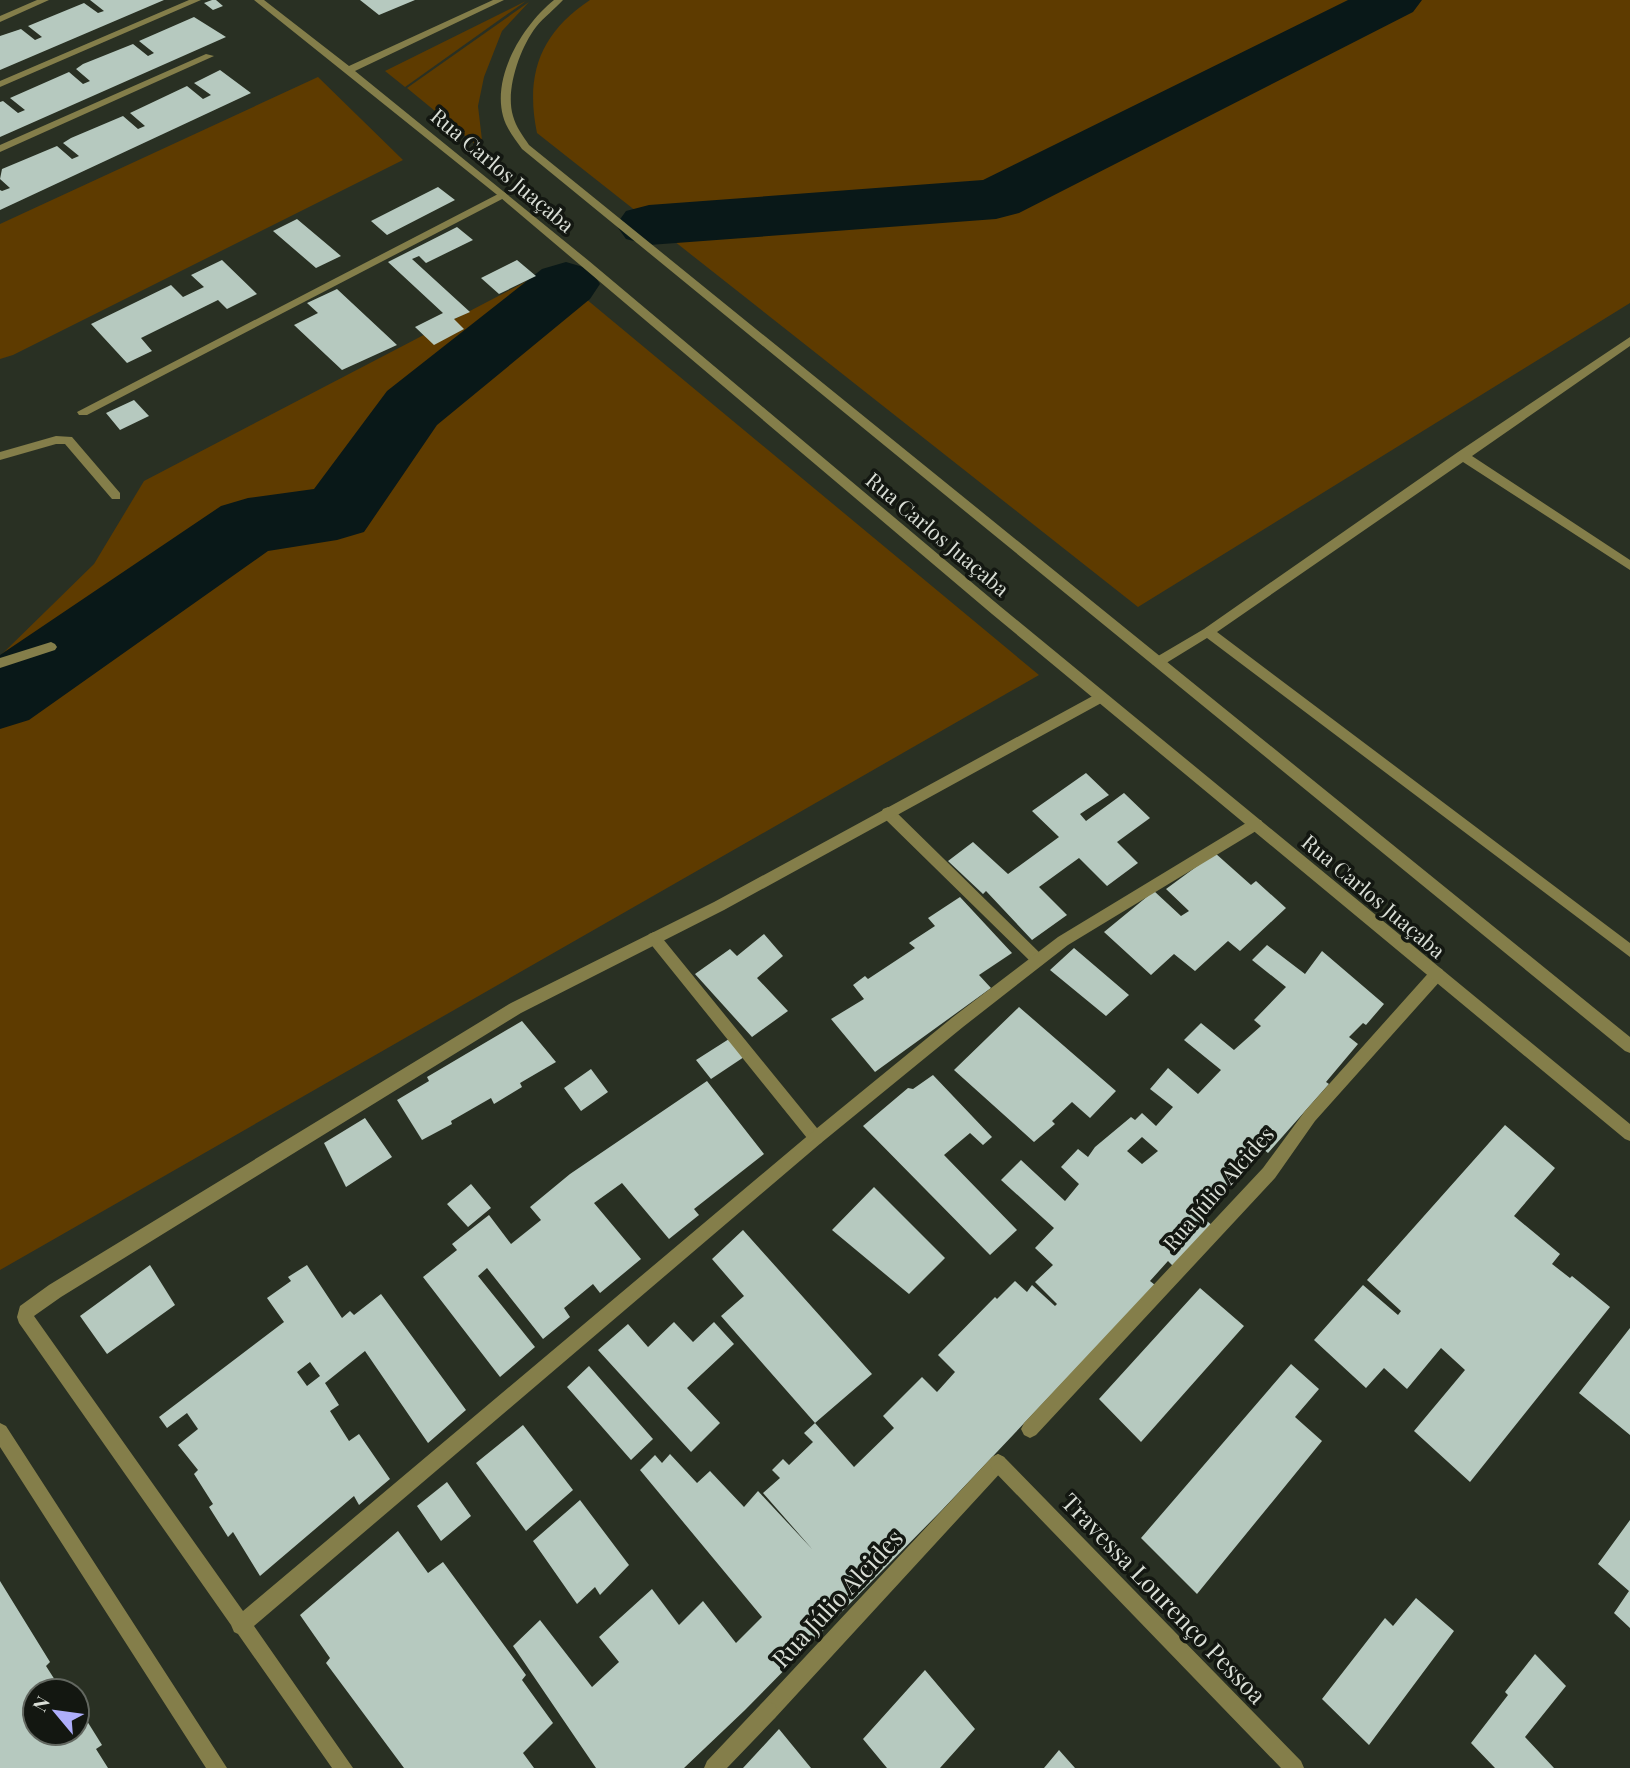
<svg xmlns="http://www.w3.org/2000/svg" width="1630" height="1768" viewBox="0 0 1630 1768" font-family="'Playfair Display',serif">
<rect width="100%" height="100%" fill="#293023"/>
<path fill="#5e3b00" d="M590,0H1630V303L1138,607L537,133C525,75 540,33 590,0Z
M526,1L405,87L385,71Z
M529,2L502,31L484,77L478,106L482,140L480,148L407,88Z
M318,77L403,160L13,355L0,359V224Z
M550,269L1039,675L0,1270V656L94,564L144,481Z"/>
<g fill="none" stroke-linecap="round" stroke-linejoin="round">
<path fill="#091818" fill-rule="evenodd" d="M1348,0H1422L1413,12L1019,213L996,219L649,245L626,239L616,225L626,211L649,205L983,180Z
M566,262L590,269L600,284L590,299L437,425L364,532L337,540L268,551L29,720L0,729V655L221,506L248,498L314,489L387,391L542,269Z"/>
</g>
<path fill="#b6c9bf" fill-rule="evenodd" d="M90,0H164L0,70V36L21,29L35,40L42,37L28,26L84,3L98,13L104,11Z
M212,0H216L223,6L213,10L204,3Z
M360,0H415L379,15Z
M194,17L226,37L0,137V102L3,101L18,113L25,110L10,98L69,72L83,84L90,81L76,69L83,64L133,44L148,56L154,53L139,41Z
M220,70L251,93L0,210V190L2,191L10,188L0,179L2,169L57,146L72,159L79,156L63,143L71,138L123,116L138,129L145,126L130,113L187,86L203,99L211,95L194,83Z
M438,187L455,200L387,235L371,221Z
M297,219L341,256L316,268L273,231Z
M457,227L473,240L426,263L419,256L412,259L470,312L454,319L464,329L434,345L415,327L443,313L388,262Z
M222,260L257,294L227,309L218,300L141,338L152,351L127,363L91,324L171,285L183,297L204,287L191,275Z
M517,260L536,276L499,294L481,278Z
M337,289L397,345L342,370L294,325L318,313L307,303Z
M134,400L149,416L120,430L106,413Z
M1086,773L1109,795L1080,814L1086,821L1124,793L1150,818L1117,842L1138,863L1107,886L1079,858L1039,887L1067,915L1032,940L986,891L983,894L948,861L973,842L1008,874L1059,837L1032,811Z
M1215,853L1251,885L1256,881L1286,908L1240,951L1228,941L1195,971L1174,954L1151,975L1104,932L1154,891L1181,916L1189,911L1166,889Z
M960,897L1012,953L979,975L991,988L875,1072L831,1019L864,999L853,985L865,976L868,979L915,948L909,943L935,926L928,918Z
M764,934L783,956L757,978L788,1011L752,1037L695,974L730,949L737,956Z
M1267,945L1305,974L1322,951L1384,1004L1366,1025L1363,1023L1349,1037L1358,1044L1326,1082L1329,1084L1268,1153L1263,1149L1202,1217L1213,1226L1175,1268L1168,1261L1150,1281L1155,1285L942,1510L745,1710L684,1768H596L513,1646L540,1620L592,1687L619,1662L599,1637L652,1589L679,1625L703,1601L736,1643L762,1617L640,1470L655,1455L662,1463L670,1454L697,1483L710,1471L744,1507L758,1491L813,1550L763,1493L780,1478L772,1470L783,1459L789,1465L813,1442L804,1433L815,1423L721,1316L744,1296L712,1259L743,1230L872,1374L815,1423L854,1467L894,1428L883,1416L922,1377L937,1392L955,1372L938,1355L995,1297L997,1299L1015,1281L1027,1292L1032,1285L1055,1306L1057,1304L1035,1282L1053,1265L1035,1248L1054,1228L1001,1180L1021,1160L1065,1201L1079,1184L1061,1167L1078,1149L1088,1157L1095,1147L1131,1117L1135,1120L1142,1113L1156,1126L1173,1107L1150,1089L1168,1068L1198,1094L1221,1070L1184,1040L1201,1023L1234,1050L1261,1026L1254,1020L1286,987L1252,960ZM1142,1137L1158,1151L1142,1164L1127,1151Z
M1074,948L1129,995L1106,1016L1050,970Z
M1019,1007L1116,1091L1090,1118L1072,1102L1052,1121L1055,1124L1034,1142L954,1070Z
M522,1021L556,1062L520,1083L522,1087L494,1104L491,1098L451,1121L452,1124L422,1140L397,1100L429,1081L427,1077Z
M729,1039L744,1057L711,1079L696,1060Z
M591,1069L608,1092L581,1111L564,1088Z
M933,1075L992,1137L983,1145L970,1133L944,1155L1017,1230L990,1255L863,1126L908,1088L913,1089Z
M707,1081L764,1154L694,1209L699,1215L669,1239L622,1183L594,1203L641,1259L600,1293L593,1284L564,1308L570,1317L543,1339L487,1268L478,1276L535,1347L500,1377L423,1277L457,1250L452,1244L489,1215L511,1244L541,1220L530,1207L570,1174Z
M365,1118L392,1157L346,1187L324,1143Z
M1505,1125L1555,1168L1514,1216L1560,1254L1552,1264L1570,1278L1572,1276L1610,1307L1470,1482L1414,1431L1465,1370L1441,1348L1407,1389L1384,1368L1366,1388L1314,1340L1363,1285L1398,1315L1401,1311L1367,1280Z
M471,1184L491,1208L468,1227L447,1204Z
M874,1187L945,1258L909,1294L832,1230Z
M150,1265L175,1305L107,1354L80,1316Z
M307,1265L342,1318L350,1311L354,1315L381,1294L466,1410L428,1443L365,1351L325,1383L339,1405L330,1411L349,1441L359,1434L390,1479L359,1505L354,1496L260,1576L233,1532L228,1537L209,1507L213,1504L194,1474L198,1470L178,1445L198,1429L187,1413L167,1428L159,1417L284,1322L267,1298L291,1281L288,1277ZM310,1362L320,1376L307,1386L297,1372Z
M1200,1288L1244,1326L1141,1442L1099,1399Z
M674,1322L693,1342L714,1322L734,1344L687,1388L720,1423L691,1452L598,1350L628,1324L648,1347Z
M1630,1328V1435L1579,1393Z
M1291,1364L1319,1389L1295,1417L1322,1441L1197,1594L1141,1538Z
M589,1366L653,1439L631,1460L567,1387Z
M523,1425L573,1490L526,1531L476,1463Z
M447,1482L471,1516L441,1541L417,1506Z
M580,1500L629,1565L600,1595L595,1587L577,1604L533,1541Z
M1630,1520V1628L1614,1613L1629,1591L1598,1564Z
M398,1531L428,1573L443,1562L526,1675L522,1680L553,1723L523,1753L534,1768H404L326,1663L330,1658L300,1615Z
M0,1581L50,1662L46,1666L62,1691H35V1733H77V1705L102,1745L96,1749L108,1768H0Z
M1416,1598L1454,1631L1369,1745L1322,1699L1385,1618L1393,1626Z
M1535,1654L1566,1686L1525,1737L1554,1768H1495L1471,1743L1508,1695L1505,1692Z
M925,1670L975,1729L940,1768H887L863,1739Z
M779,1729L811,1768H743Z
M1059,1750L1075,1768H1044Z"/>
<g fill="none" stroke-linecap="round" stroke-linejoin="round">
<path fill="#847e4a" fill-rule="evenodd" d="M888,807L893,809L1043,956L1045,960L1043,964L1038,966L1033,964L883,817L881,813L883,809Z
M654,932L659,934L821,1133L824,1138L821,1143L816,1145L811,1143L649,942L647,938L649,934Z
M1437,968L1442,969L1444,974L1442,979L1315,1121L1275,1178L1036,1435L1030,1438L1024,1435L1021,1429L1024,1423L1263,1168L1305,1111L1432,969Z
M998,1454L1004,1457L1007,1463L1004,1469L775,1718L768,1720L761,1718L759,1711L761,1704L992,1457Z"/>
<path fill="#847e4a" fill-rule="evenodd" d="M37,0H49L0,22V16Z
M189,0H201L0,87V81Z
M206,54L214,56L0,152V145Z
M502,192L506,193V197L87,415H79L77,412Z
M1630,337V346L1472,456L1630,560V570L1463,462L1217,632L1630,943V957L1207,638L1163,665H1153L1152,662L1153,659L1204,629L1458,452Z
M56,436L72,437L120,493V499H112L65,444H56L0,460V452Z
M51,642L55,644L57,647L55,650L0,668V658Z
M1100,692L1105,693L1106,697L1105,701L724,910L521,1013L61,1297L34,1316L243,1611L811,1133L953,1017L1058,937L1251,820H1261L1263,824L1261,828L1068,945L963,1027L821,1143L254,1626L353,1768H332L238,1634L234,1632L231,1625L19,1323L17,1317L20,1306L49,1285L511,1003L714,902Z
M0,1423L6,1426L227,1768H206L0,1447Z
M998,1454L1004,1457L1301,1761L1304,1768H1281L992,1469L989,1463L992,1457Z
M768,1702L775,1704L777,1711L775,1718L727,1768H704L707,1761L761,1704Z"/>
<path fill="#847e4a" fill-rule="evenodd" d="M254,0H264L349,66L493,0H504L355,71L589,261L1001,607L1630,1124V1141L1625,1139L992,614L501,198Z
M554,0H563C555,9 544,17 536,27C520,48 505,90 513,116C516,127 523,136 529,145L1630,1037V1053L1625,1051L522,149C515,139 506,128 503,116C492,75 524,24 554,0Z"/>
</g>
<g text-anchor="middle" stroke-width="7" stroke-linejoin="round" paint-order="stroke">
<g font-size="21" fill="#d9ded6" stroke="#131711">
<text transform="translate(502 171) rotate(40)" y="7">Rua Carlos Juaçaba</text>
<text transform="translate(937 535) rotate(40)" y="7">Rua Carlos Juaçaba</text>
<text transform="translate(1373 897) rotate(40)" y="7">Rua Carlos Juaçaba</text>
<text transform="translate(1219 1189) rotate(-49)" y="7">Rua Júlio Alcides</text>
</g>
<g font-size="24" fill="#d9ded6" stroke="#131711">
<text transform="translate(838 1599) rotate(-47)" y="8">Rua Júlio Alcides</text>
<text transform="translate(1163 1599) rotate(46)" y="8">Travessa Lourenço Pessoa</text>
</g>
</g>
<g transform="translate(56 1712) rotate(299)"><circle r="33" fill="#131711" stroke="#626760" stroke-width="2"/>
<path d="M0-5L12 26L0 18L-12 26Z" fill="#aeaefb"/>
<text y="-10" font-size="19" font-weight="bold" text-anchor="middle" fill="#d9ded6">N</text>
</g>
</svg>
